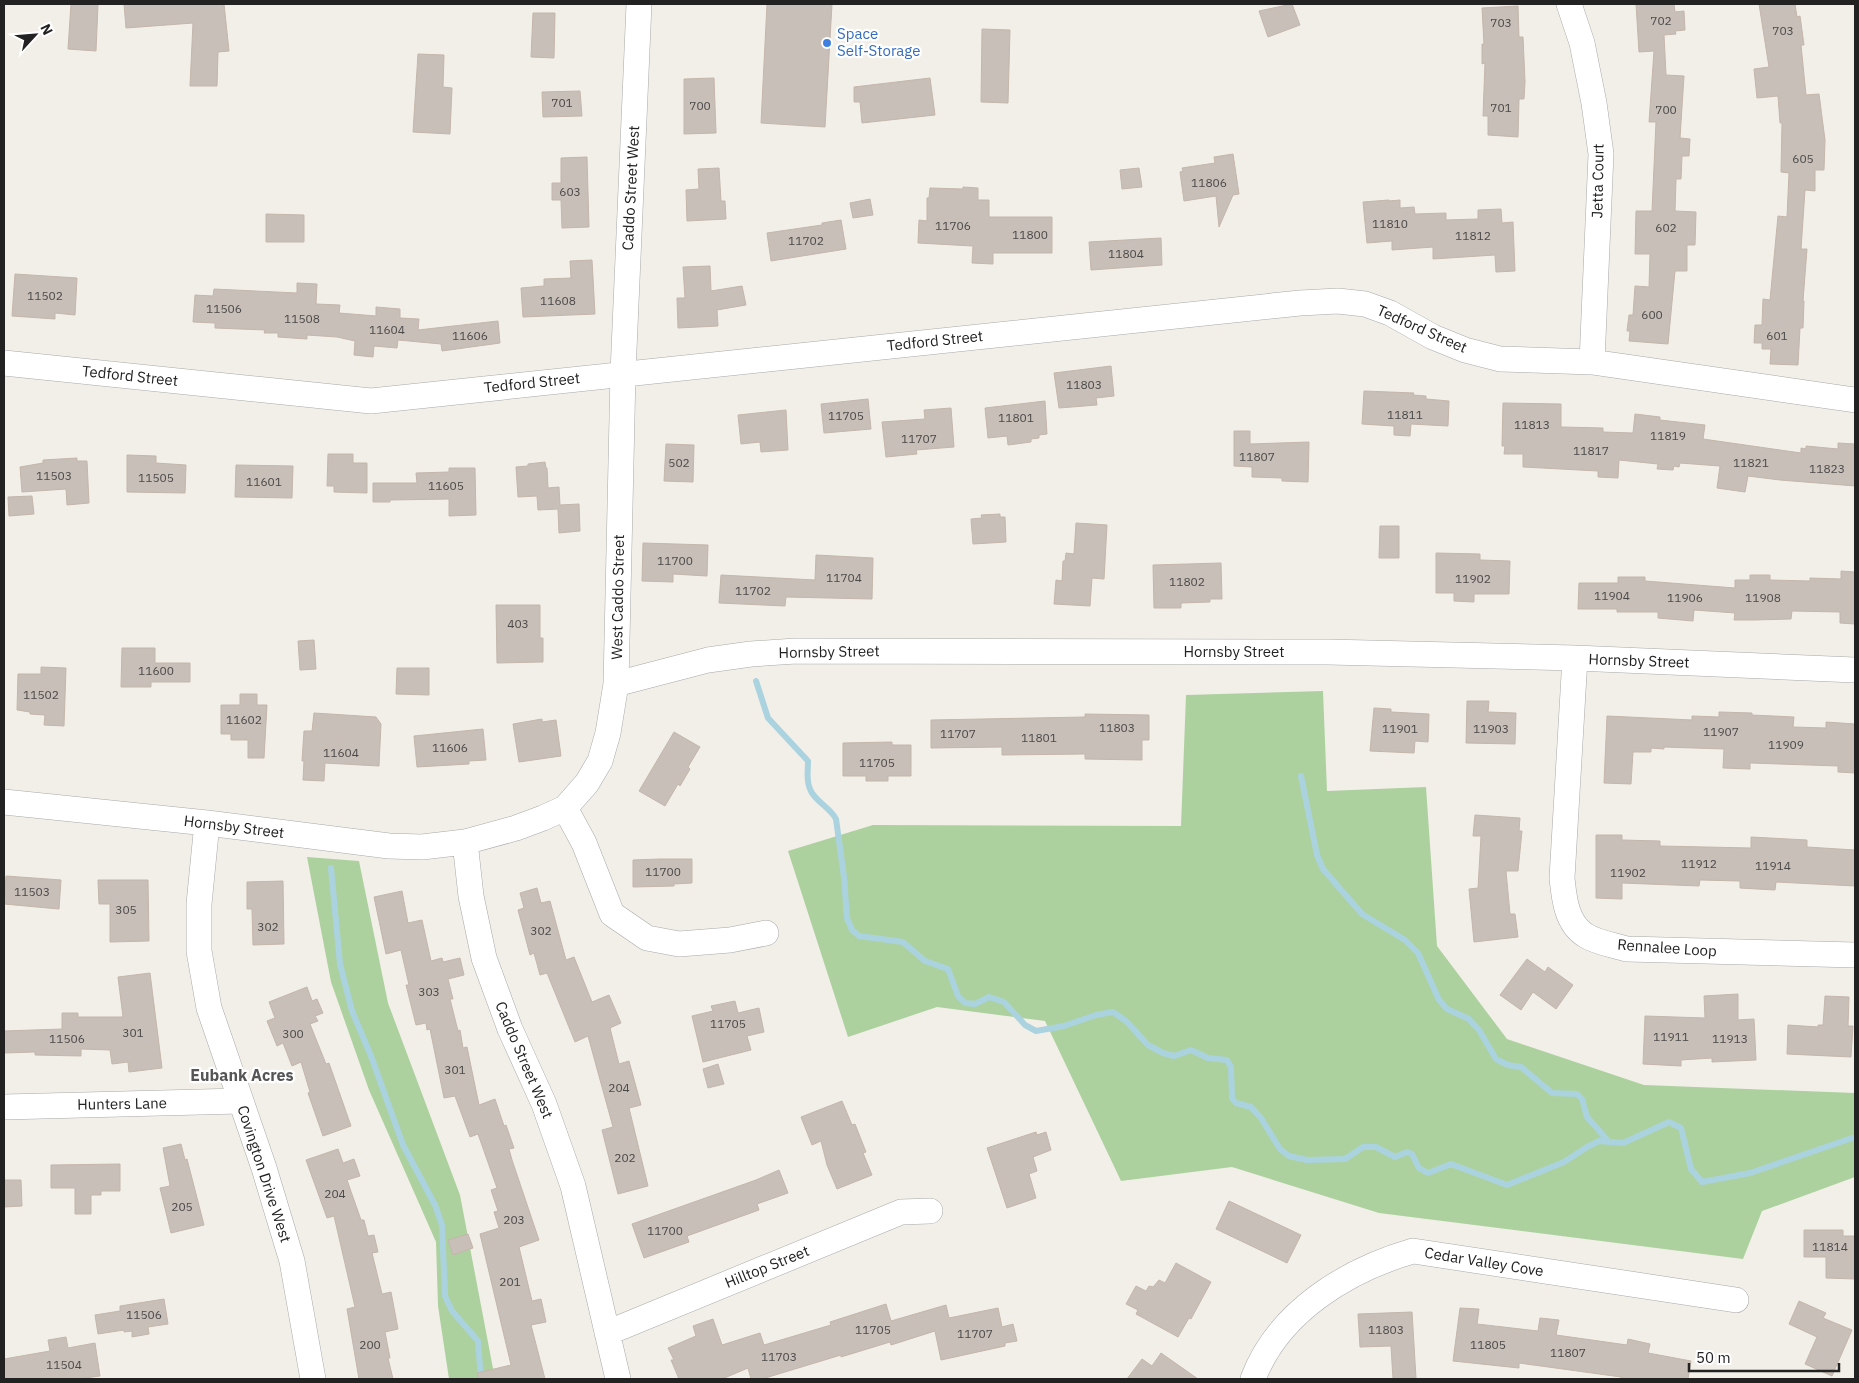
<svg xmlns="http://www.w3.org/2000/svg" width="1859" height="1383" viewBox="0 0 1859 1383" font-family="'IBM Plex Sans',sans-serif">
<rect width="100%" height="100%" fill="#f2efe9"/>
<path fill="#add19e" d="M1323,691L1327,791L1426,787L1437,946L1507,1039L1644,1085L1855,1093V1177L1762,1211L1743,1259L1379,1213L1232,1167L1121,1181L1045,1021L937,1007L848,1037L788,851L873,825L1181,826L1186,695Z
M307,857L359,861L388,1003L460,1195L495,1379H449L438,1306L436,1242L369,1090L331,982Z"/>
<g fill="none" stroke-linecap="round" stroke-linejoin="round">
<path stroke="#aad3df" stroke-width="6" d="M756,681L768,718L808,761C808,771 806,781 810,789C814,801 830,807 836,819L844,877L847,918L852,930L859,936L903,942L925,961L948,969L958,996L965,1003L975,1004L989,997L1004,1002L1025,1025L1036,1031L1064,1026L1096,1015L1113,1012L1126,1021L1148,1045L1163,1053L1174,1056L1191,1050L1208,1058L1227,1060L1231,1067L1232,1098L1236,1103L1251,1107L1261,1118L1280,1149L1289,1156L1307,1160L1345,1159L1363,1147H1376L1395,1157L1407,1152L1412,1154L1419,1168L1428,1173L1451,1164L1507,1185L1564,1162L1587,1147L1599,1141L1623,1143L1669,1122L1681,1128L1691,1169L1702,1182L1750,1173L1855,1137
M1301,776L1317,855L1323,869L1362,914L1405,940L1418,953L1439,1000L1447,1009L1469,1019L1479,1030L1496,1059L1508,1065L1521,1067L1552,1093L1577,1094L1582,1099L1587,1117L1609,1142
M331,868L340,964L352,1011L371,1056L403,1145L435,1205L442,1225L445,1296L452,1311L478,1341L481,1379"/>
</g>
<path fill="#c7bfb8" stroke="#c4b6ab" d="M71,4H98L96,51L68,49Z
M124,4H224L229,51L218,52L217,86H190L193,23L126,28Z
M767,4H832L825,127L761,123Z
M1292,4L1300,25L1268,37L1259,11Z
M1636,4H1674L1675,12L1684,11L1685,30L1675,31L1676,34L1664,35L1666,75L1684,76L1680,138L1690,139L1689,156H1682L1681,179H1676L1675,211L1696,212L1695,245H1687V271H1675L1668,344L1629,341L1630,331H1627L1629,315H1633L1635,286L1649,287L1650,254H1635L1636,211H1652L1656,122H1649L1654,51L1639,52Z
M1759,4H1795L1797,17L1800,16L1804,45H1801L1806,95L1819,94L1825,140L1824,170H1815V191L1805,190L1801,249H1807L1803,301H1804L1803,328H1800L1798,365L1770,364L1771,349H1762V343H1754L1755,325H1762L1763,299L1770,300L1778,216L1787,217L1789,173L1781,172L1782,123H1780L1778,96L1757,98L1754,69L1769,67Z
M1518,6L1519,37H1523L1525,82L1524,99H1519L1518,137L1488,135V116H1483L1485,63L1482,64V44H1484L1482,8Z
M533,13H555L554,58L531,57Z
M982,29L1010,30L1008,103L981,102Z
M418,54L444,55L443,87L452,88L450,134L413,132Z
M714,78L716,133L684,134V79Z
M930,78L935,115L862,123L860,102H854V87Z
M580,91L582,116L543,117L542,92Z
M1233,154L1239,194L1233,195L1219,227L1216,196L1184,201L1180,172L1183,171L1182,168L1215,163L1214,157Z
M587,157L589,227L562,228L561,200H552V183H561V158Z
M719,168L721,201H725L726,219L687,221L686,190L699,189L698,169Z
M1139,168L1142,187L1122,189L1120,170Z
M963,187L978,188V200H989V217H1052V253H993V264L972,263L973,246L918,243L919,220L927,221V198H929L930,188L963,189Z
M870,199L873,215L853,218L850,203Z
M1389,200V201L1400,200V208L1414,207L1415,214L1446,213V220L1478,219V210L1501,209L1502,223L1513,222L1515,271L1496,272L1495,255L1433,259V247L1392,250V241L1367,243L1363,202Z
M266,214L304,215V242H266Z
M841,220L846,249L771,261L767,233L822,225V223Z
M1161,238L1162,265L1091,270L1089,242Z
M592,260L595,314L523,317L521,288L544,286V279L571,278L570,261Z
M710,266L711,291L742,286L746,305L717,310L718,326L678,328L677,298H685L683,267Z
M15,274L77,278L75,315L55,313V319L12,316Z
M297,283L317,284L316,304L340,305L339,313L376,316V307L400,309V318L419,319L418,330L498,321L500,343L442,351L441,344L398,340L397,348L374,346L373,357L354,355L355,341L337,337L307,335V339L278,337V333H264L265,330L215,328V323L193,322L195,295L213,296L214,289L297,293Z
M1111,366L1114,396L1096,398L1097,405L1059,408L1054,373Z
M1364,391L1414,393L1413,395L1426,396V399L1449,401L1448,426L1411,424L1410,436L1394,435V426L1362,424Z
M868,399L871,429L824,433L821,404Z
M1045,401L1047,434L1039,435V438L1031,439V442L1008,445L1007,436L988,438L985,408Z
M1503,403L1561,404V427L1603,428V432L1633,433L1635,414L1660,417V420L1705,425L1703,439L1801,453V448L1806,449V446L1838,449V443L1855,444V486L1780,480L1748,476L1745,492L1717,488L1720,466L1680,463L1679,467L1674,466L1673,470L1657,469L1658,464L1619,460L1618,478L1598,477V471L1523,467V454H1504L1505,446H1502Z
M951,408L954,447L916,450L917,454L886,457L882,422L925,419L924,410Z
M786,410L788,450L761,452L760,442L741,444L738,415Z
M1234,431H1250V444L1309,442L1308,482L1282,481V478L1252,477V467L1234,466Z
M666,444L694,445L693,482L664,481Z
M328,454H353V463H367V493L334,492V486H327Z
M127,455L156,456V463L186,465L185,493L127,492Z
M77,458V461H87L89,503L67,505L66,489L22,492L20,467L43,463V460Z
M545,462L546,468H547L548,488L559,487L560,505L579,504L580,531L559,533L558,509L538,510L537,496L518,497L516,467L528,466V464Z
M236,465L293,466L292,498L235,497Z
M449,468H475L476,515L449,516V499L390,500V502H373V483H417L416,473L449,472Z
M32,496L34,514L9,516L8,497Z
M1000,514V517H1005L1006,542L973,544L971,519L982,518L981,515Z
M1076,523L1107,525L1104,579L1092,578L1090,606L1054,604L1056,580L1062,581L1063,561H1065L1066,553L1074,554Z
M1380,526H1399V558H1379Z
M643,543L708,545L707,576L673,574V582L642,581Z
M1436,553L1480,554V560L1510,561L1509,594H1474V602L1454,601V593H1436Z
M816,555L873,558L872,599L786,597L785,606L719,603L721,575L815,580Z
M1221,563L1222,599H1210V602L1181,603V608H1154L1153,565Z
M1841,571L1855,572V624L1840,623V612L1792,611L1791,619L1754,620H1734L1735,613L1694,610L1693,621L1658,618V612H1617V609H1578L1579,583H1618V577H1645V581L1735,588V580H1750V575H1770V580L1810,581V578L1841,579Z
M496,605H540V638H543V662L497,663Z
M314,640L316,669L300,670L298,641Z
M122,648H155V663H190V682H151V687H121Z
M41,667L66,668L64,726L44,725L45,715L30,714V712L17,710L18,674H41Z
M397,668H429V695L396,694Z
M240,694H257V705H267L264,758H248V740H231V734H221V705H240Z
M1467,701H1489L1488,712L1516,713L1515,744L1466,743Z
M1374,708L1391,709V712L1429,714L1428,742L1415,741L1414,753L1370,751Z
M1719,712L1752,713V715L1794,717L1793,727L1826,728V722L1855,724V773L1838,772V766L1750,763V769L1723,768L1724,749L1664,747V749L1651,748V752H1633L1631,784L1604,783L1607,716L1692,720V716L1719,717Z
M314,713L376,717L381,724L379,766L325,763L324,781L303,780L304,761H302L304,731H312Z
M1085,714L1149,715V740H1142V760L1085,759V754L1002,755V747L931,748V720L1085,717Z
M542,719V722L556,720L561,756L519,762L513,724Z
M483,729L486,760L469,761V764L417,767L414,736Z
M674,732L700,747L688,767L690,769L680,786L678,784L665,806L639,791Z
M892,742V745H911V776H888V781H866V776H843V743Z
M1475,815L1520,818L1519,831H1522L1518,871H1506L1510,914H1515L1518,937L1474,942L1469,889L1478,888L1481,836H1473Z
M1596,835H1622V840L1660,841V846L1751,848V837L1807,840V847L1855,850V886L1776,882L1775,890L1740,888V881L1700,880L1699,886L1622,883V899L1596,898Z
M660,859H692V883L674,884V886L633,887V860Z
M6,876L61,880L59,909L4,904Z
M98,880H148L149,941L110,942V904H99Z
M283,881L284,944L253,945L252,909H247V882Z
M537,888L541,903L550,901L566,960L574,957L592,1002L609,995L621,1023L610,1028L619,1064L629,1061L641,1105L629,1108L648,1186L618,1194L602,1130L613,1127L588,1036L575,1042L547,973L540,975L534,953L530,955L518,910L524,908L520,893Z
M402,891L408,923L422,920L431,961L442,958L443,962L460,958L464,975L448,979L453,999H450L458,1031L460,1030L463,1048L467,1047L479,1105L495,1099L504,1126L506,1125L514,1148L509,1149L512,1160L539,1240L519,1247L532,1301L541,1299L546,1322L531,1325L545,1379H478L477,1373L511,1365L480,1234L499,1228L494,1212L498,1211L491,1190L497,1188L478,1134L470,1137L455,1096L444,1098L430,1029L427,1030L426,1023L416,1025L406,985H409L401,950L386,954L374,897Z
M1527,959L1545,972L1548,967L1573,985L1556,1009L1533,992L1521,1010L1500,995Z
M150,973L162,1068L129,1072L128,1062L112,1064L110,1050L81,1049V1056L35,1055V1052L4,1053V1031L62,1029V1013H78V1017H123L118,977Z
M307,987L312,1001L317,999L323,1013L315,1016L318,1021L310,1024L326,1064L329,1063L351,1126L323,1136L308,1093L310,1092L301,1062L292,1066L283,1043L277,1046L267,1021L275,1018L269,1002Z
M1738,994V1020L1754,1019L1756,1060L1712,1062V1058L1681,1060V1066L1643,1064L1645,1016L1705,1018L1704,996Z
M1825,996L1849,997L1848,1026H1853L1851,1057L1787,1054L1788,1025L1818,1027V1025H1823Z
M735,1001L738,1013L759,1008L764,1032L747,1036L751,1050L703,1062L692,1016L713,1011L711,1006Z
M718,1064L724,1084L708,1088L703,1069Z
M842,1101L852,1125L855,1124L866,1152L863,1153L872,1175L837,1189L827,1165L821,1141L812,1145L801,1117Z
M1036,1132L1037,1135L1046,1132L1051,1150L1033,1157L1037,1171L1029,1174L1036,1198L1007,1208L987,1148Z
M181,1144L185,1160L187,1159L204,1225L171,1233L160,1188L170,1186L163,1148Z
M338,1149L343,1163L354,1159L360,1176L347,1180L361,1220H364L368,1236L374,1235L378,1252L372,1253L382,1294L391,1292L398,1329L385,1332L390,1358H388L393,1379H359L347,1309L355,1307L334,1216L327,1218L306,1160Z
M120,1164V1191H101V1195H91V1214H75V1188H51V1165Z
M779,1170L788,1193L757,1204L759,1210L687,1236L689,1242L644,1258L632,1224L756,1180Z
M4,1180H21L22,1206L4,1207Z
M1229,1201L1301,1235L1287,1263L1216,1229Z
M1804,1230H1843V1236H1855V1279L1826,1278V1257H1804Z
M468,1234L473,1248L453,1255L448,1240Z
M1176,1263L1211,1282L1191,1319L1189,1318L1178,1337L1136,1314L1138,1310L1126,1304L1136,1286L1146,1291L1149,1286L1153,1287L1159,1280L1165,1283Z
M164,1299L168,1324L148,1327L149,1334L132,1337V1331L124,1332V1330L98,1334L95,1315L120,1311V1306Z
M1799,1301L1826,1313L1823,1318L1852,1330L1832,1376L1805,1364L1817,1337L1789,1324Z
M886,1304L891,1321L946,1305L949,1318L998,1308L1002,1327L1013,1324L1017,1341L1005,1343V1346L941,1360L935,1331L891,1345L890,1342L841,1357V1355L762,1379H751L748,1368L722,1379H679L671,1360H674L668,1348L696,1336L693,1326L713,1319L722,1345L760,1333L764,1345L831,1325L830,1322Z
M1460,1308L1479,1309L1477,1324L1538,1331L1540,1318L1559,1320L1556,1335L1627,1345L1628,1339L1650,1344L1648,1353L1691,1361L1688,1379H1620L1621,1377L1519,1363V1368L1453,1361Z
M1412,1312L1416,1378L1393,1379L1391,1346L1360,1347L1358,1314Z
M66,1337L68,1348L95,1343L100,1376L77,1379H4V1359L50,1351L48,1340Z
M1161,1353L1198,1379H1127L1142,1359L1152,1366Z"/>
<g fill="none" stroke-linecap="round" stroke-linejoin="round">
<defs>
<path id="minor" d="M1569,4L1582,43L1594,103L1601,154L1592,362
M4,363L371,401L1300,303L1338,301L1365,304L1390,313L1433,337L1465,350L1500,359L1592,362L1855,400
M1575,658L1562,878C1564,897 1566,923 1585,935C1597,943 1614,945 1627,949L1855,955
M616,684L708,660L751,654L796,651L1328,652L1575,658L1855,670
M4,802L207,823L389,846L422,847L465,842L516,828L543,818L565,808L587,783L600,761L608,733L616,684L623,373L639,4
M565,808L584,843L612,914L647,938L679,944L730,940L766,933
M207,823L199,904V951L209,1008L264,1168L292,1261L313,1379
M465,842L471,896L484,958L510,1029L544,1104L573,1186L618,1379
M4,1107L240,1101
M607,1333L901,1212L930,1211
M1253,1379C1278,1312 1347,1270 1413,1251L1736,1300"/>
</defs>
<use href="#minor" stroke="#a9a9a9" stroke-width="26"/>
<use href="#minor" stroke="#fff" stroke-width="25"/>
</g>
<circle fill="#3f7fe0" stroke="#fff" stroke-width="2" cx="827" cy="43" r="5"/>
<g text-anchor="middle" stroke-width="4.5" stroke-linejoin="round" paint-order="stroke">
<g font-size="12" fill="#4b4948">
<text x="1661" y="25">702</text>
<text x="1501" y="27">703</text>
<text x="1783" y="35">703</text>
<text x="562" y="107">701</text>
<text x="700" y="110">700</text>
<text x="1501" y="112">701</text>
<text x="1666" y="114">700</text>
<text x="1803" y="163">605</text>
<text x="1209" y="187">11806</text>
<text x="570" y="196">603</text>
<text x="1390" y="228">11810</text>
<text x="953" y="230">11706</text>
<text x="1666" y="232">602</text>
<text x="1030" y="239">11800</text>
<text x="1473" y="240">11812</text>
<text x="806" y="245">11702</text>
<text x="1126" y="258">11804</text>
<text x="45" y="300">11502</text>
<text x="558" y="305">11608</text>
<text x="224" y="313">11506</text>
<text x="1652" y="319">600</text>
<text x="302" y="323">11508</text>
<text x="387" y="334">11604</text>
<text x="470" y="340">11606</text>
<text x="1777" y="340">601</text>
<text x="1084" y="389">11803</text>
<text x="1405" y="419">11811</text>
<text x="846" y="420">11705</text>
<text x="1016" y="422">11801</text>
<text x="1532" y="429">11813</text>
<text x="1668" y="440">11819</text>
<text x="919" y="443">11707</text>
<text x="1591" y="455">11817</text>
<text x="1257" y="461">11807</text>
<text x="679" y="467">502</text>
<text x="1751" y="467">11821</text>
<text x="1827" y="473">11823</text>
<text x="54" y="480">11503</text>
<text x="156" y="482">11505</text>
<text x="264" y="486">11601</text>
<text x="446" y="490">11605</text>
<text x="675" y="565">11700</text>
<text x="844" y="582">11704</text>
<text x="1473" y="583">11902</text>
<text x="1187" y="586">11802</text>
<text x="753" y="595">11702</text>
<text x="1612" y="600">11904</text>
<text x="1685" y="602">11906</text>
<text x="1763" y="602">11908</text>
<text x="518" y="628">403</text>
<text x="156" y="675">11600</text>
<text x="41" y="699">11502</text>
<text x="244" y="724">11602</text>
<text x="1117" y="732">11803</text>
<text x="1400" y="733">11901</text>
<text x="1491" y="733">11903</text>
<text x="1721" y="736">11907</text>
<text x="958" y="738">11707</text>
<text x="1039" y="742">11801</text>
<text x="1786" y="749">11909</text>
<text x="450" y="752">11606</text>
<text x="341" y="757">11604</text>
<text x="877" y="767">11705</text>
<text x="1699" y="868">11912</text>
<text x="1773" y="870">11914</text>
<text x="663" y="876">11700</text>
<text x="1628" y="877">11902</text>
<text x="32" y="896">11503</text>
<text x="126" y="914">305</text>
<text x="268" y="931">302</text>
<text x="541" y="935">302</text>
<text x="429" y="996">303</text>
<text x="728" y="1028">11705</text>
<text x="133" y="1037">301</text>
<text x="293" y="1038">300</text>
<text x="1671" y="1041">11911</text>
<text x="67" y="1043">11506</text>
<text x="1730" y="1043">11913</text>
<text x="455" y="1074">301</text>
<text x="619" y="1092">204</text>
<text x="625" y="1162">202</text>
<text x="335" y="1198">204</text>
<text x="182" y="1211">205</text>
<text x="514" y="1224">203</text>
<text x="665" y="1235">11700</text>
<text x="1830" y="1251">11814</text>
<text x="510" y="1286">201</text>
<text x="144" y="1319">11506</text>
<text x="873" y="1334">11705</text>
<text x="1386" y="1334">11803</text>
<text x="975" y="1338">11707</text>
<text x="370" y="1349">200</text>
<text x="1488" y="1349">11805</text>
<text x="1568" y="1357">11807</text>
<text x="779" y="1361">11703</text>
<text x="64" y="1369">11504</text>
</g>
<g font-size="15" fill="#366cbe" stroke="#fff" text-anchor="start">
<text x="837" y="39">Space<tspan x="837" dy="17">Self-Storage</tspan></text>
</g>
<g font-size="15" fill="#222" stroke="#fff">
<text transform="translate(1598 181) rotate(-89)" y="5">Jetta Court</text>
<text transform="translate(631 188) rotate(-87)" y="5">Caddo Street West</text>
<text transform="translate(1422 329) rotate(24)" y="5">Tedford Street</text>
<text transform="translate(935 341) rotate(-6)" y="5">Tedford Street</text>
<text transform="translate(130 376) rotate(6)" y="5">Tedford Street</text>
<text transform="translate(532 383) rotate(-6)" y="5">Tedford Street</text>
<text transform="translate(618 597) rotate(-89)" y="5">West Caddo Street</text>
<text transform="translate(829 652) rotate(-1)" y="5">Hornsby Street</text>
<text x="1234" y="657">Hornsby Street</text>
<text transform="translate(1639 661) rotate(2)" y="5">Hornsby Street</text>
<text transform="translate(234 827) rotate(7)" y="5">Hornsby Street</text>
<text transform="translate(1667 948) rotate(4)" y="5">Rennalee Loop</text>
<text transform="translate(524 1060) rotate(67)" y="5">Caddo Street West</text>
<text transform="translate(122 1104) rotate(-1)" y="5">Hunters Lane</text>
<text transform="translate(264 1174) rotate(72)" y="5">Covington Drive West</text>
<text transform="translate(1484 1262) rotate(9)" y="5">Cedar Valley Cove</text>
<text transform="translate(767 1267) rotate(-22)" y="5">Hilltop Street</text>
</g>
<g font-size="16" font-weight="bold" fill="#555" stroke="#fff">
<text x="242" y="1081">Eubank Acres</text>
</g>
</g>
<rect width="1859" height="1383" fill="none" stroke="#222222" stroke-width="10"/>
<g transform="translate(35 35) rotate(64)" stroke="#ffffff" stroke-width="4" paint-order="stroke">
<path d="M0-4L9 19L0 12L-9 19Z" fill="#222222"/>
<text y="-8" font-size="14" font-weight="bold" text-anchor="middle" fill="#222222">N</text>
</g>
<path d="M1689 1363v8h150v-8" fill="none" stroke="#222222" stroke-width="2.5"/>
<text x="1696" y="1363" font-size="15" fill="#222222" stroke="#ffffff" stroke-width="4" paint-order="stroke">50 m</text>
</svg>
